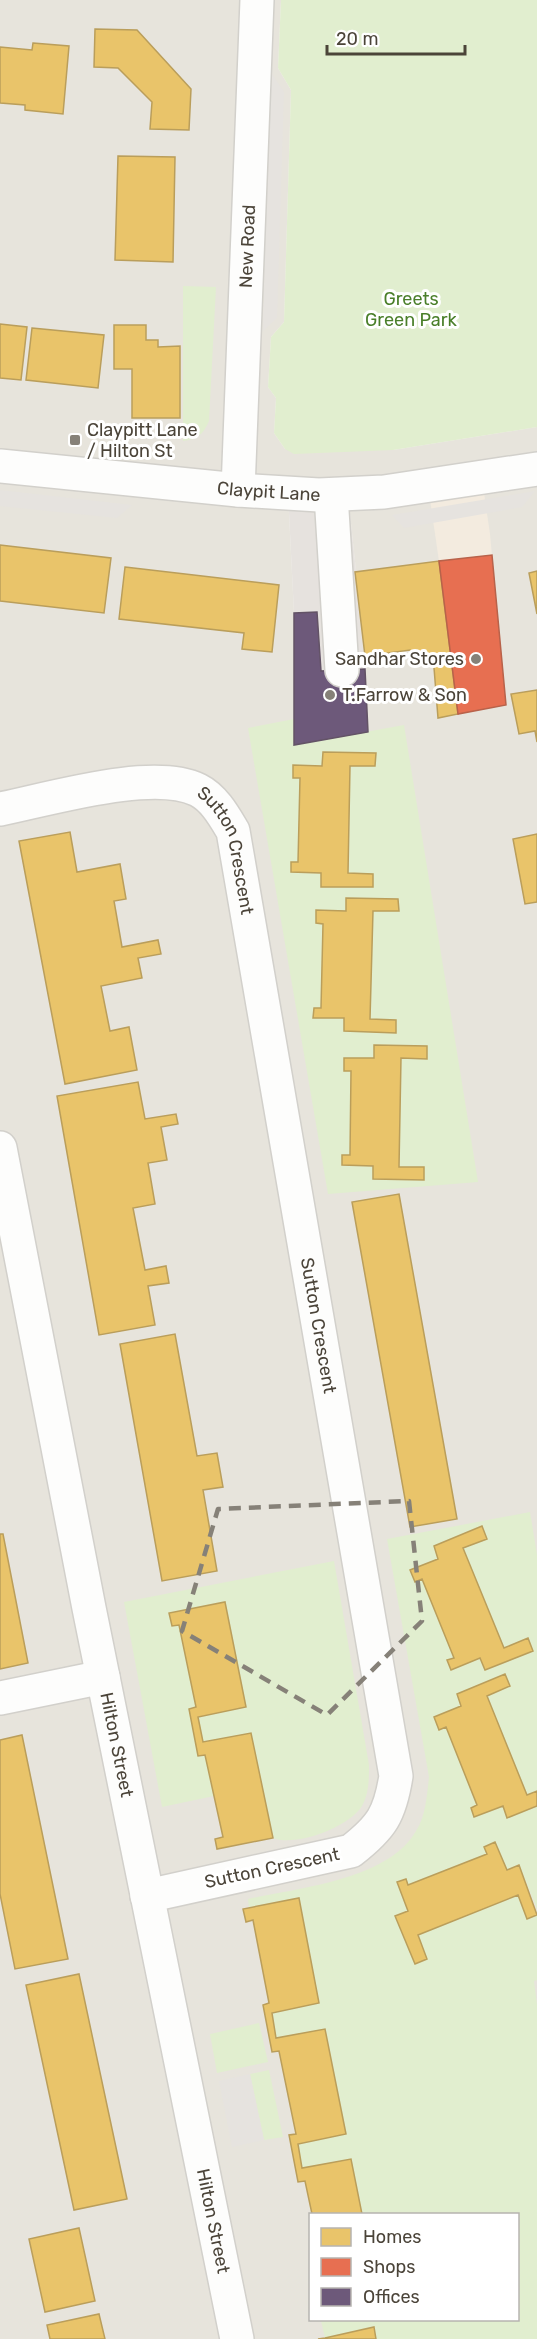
<svg xmlns="http://www.w3.org/2000/svg" width="537" height="2339" viewBox="0 0 537 2339" font-family="Rubik,sans-serif">
<rect width="100%" height="100%" fill="#f4f2ee"/>
<path fill="#e7e4dc" fill-rule="evenodd" d="M0,0H281L278,68L291,90L284,322L271,337L268,387L276,398L274,433L285,449L393,450L537,427V2339H0ZM288,494L348,495L365,656V669L294,745V613ZM310,2214H518V2320H310Z"/>
<path fill="#f3ebdf" d="M482,479L490,534L506,705L439,561L428,486Z"/>
<path fill="#e6e2de" d="M288,493L348,495L365,656L368,732L294,745V613Z"/>
<path fill="#e1eecf" fill-rule="evenodd" d="M281,0H537V427L393,450L294,454L285,449L274,433L276,398L268,387L271,337L284,322L291,90L278,68Z
M183,286L216,287L209,421C203,435 197,439 183,441Z
M294,719V745L404,725L478,1182L328,1194L248,728ZM323,752L376,754L375,766H350L348,873L373,874V887H321V873L291,872V862H298L300,778H293V765L322,766ZM346,898L398,899V911H373L370,1019L396,1020V1033L344,1031V1018H314V1008H321L323,924L316,923V911H346ZM427,1046V1059L401,1058L399,1167H424V1180L373,1179V1166L342,1165V1155H350L351,1071L374,1058Z
M530,1512L537,1555V1791L527,1795L487,1696L510,1686L505,1674L457,1694L461,1706L434,1718L439,1729L446,1727L477,1805L471,1808L474,1817L503,1806L508,1818L537,1806V1909L519,1865L507,1870L495,1843L484,1847L487,1854L408,1885L406,1879L397,1882L408,1911L395,1916L416,1964L427,1959L418,1935L518,1895L527,1918L537,1915V1980L534,1981L537,2005V2339H376L374,2328L325,2338L321,2321L328,2320H518V2214H362L351,2159L302,2168L298,2144L346,2134L325,2029L276,2038L272,2013L319,2003L299,1898L249,1908L248,1899C298,1888 388,1880 416,1831C426,1816 427,1794 429,1777L387,1539ZM482,1527L486,1539L463,1548L504,1648L528,1639L533,1651L485,1670L480,1658L451,1669L448,1661L454,1658L422,1579L415,1582L410,1570L438,1559L434,1546Z
M334,1561L369,1765C369,1779 369,1794 362,1806C348,1828 295,1847 273,1838L251,1733L203,1742L198,1717L246,1707L225,1602L170,1614L179,1625L196,1707L189,1709L198,1756L205,1755L214,1796L162,1807L124,1602Z
M259,2023L268,2062L217,2073L210,2034Z
M269,2070L283,2137L264,2140L250,2074Z"/>
<path fill="#e6e3df" d="M270,71L284,92L277,318L263,331Z
M0,490L132,505L117,518L0,506Z
M535,491L522,507L404,528L392,515Z
M250,2074L264,2140L232,2147L219,2081Z"/>
<path fill="#e9c46a" stroke="#ba9e5b" stroke-width="1.5" d="M95,29L137,30L191,89L189,130L150,129L152,102L118,68L94,67Z
M33,43L69,46L63,114L25,110V105L0,103V47L32,50Z
M118,156L175,157L173,262L115,260Z
M0,324L27,327L21,380L0,378Z
M114,325H146V340H158V347L180,346V418H132V369H114Z
M32,328L104,335L98,388L26,380Z
M0,545L111,558L104,613L0,601Z
M439,561L458,714L438,718L433,655L411,658L410,650L365,656L355,572Z
M125,567L279,585L272,652L242,649L244,633L119,619Z
M537,571V614L529,573Z
M537,690V742L535,731L519,734L511,694Z
M323,752L376,753L375,766H350L348,873L373,874V887H321V873L291,872V862H298L300,778H293V765L322,766Z
M70,832L77,872L120,864L126,899L114,901L122,947L158,940L161,954L138,958L142,978L101,986L110,1031L129,1027L137,1070L65,1084L19,841Z
M537,834V902L525,904L513,839Z
M346,898L398,899L399,911H373L370,1019L396,1020V1033L344,1031V1018H313L314,1008H321L323,924L316,923V910L346,911Z
M374,1045L427,1046V1059L401,1058L399,1167H424V1180L373,1179V1166L342,1165V1155H350L351,1071H344V1058H374Z
M138,1082L145,1119L176,1114L178,1124L161,1127L167,1160L148,1163L155,1204L133,1208L145,1270L166,1266L169,1283L148,1286L155,1325L99,1335L57,1096Z
M399,1194L457,1519L410,1527L352,1202Z
M175,1334L197,1456L217,1453L223,1487L203,1490L217,1571L162,1581L120,1344Z
M482,1526L487,1539L463,1548L504,1648L528,1638L533,1651L485,1670L480,1658L451,1670L447,1660L454,1658L422,1579L415,1582L410,1570L438,1559L434,1546Z
M0,1534H3L28,1663L0,1669Z
M225,1602L246,1707L198,1717L203,1742L251,1733L273,1838L217,1849L215,1839L223,1837L205,1755L198,1756L189,1709L196,1707L179,1625L172,1626L169,1613Z
M505,1674L510,1686L487,1696L527,1795L537,1791V1806L507,1818L503,1806L474,1817L471,1808L477,1805L446,1727L439,1730L434,1717L461,1706L457,1694Z
M22,1735L68,1959L15,1969L0,1894V1740Z
M495,1842L507,1870L519,1865L537,1915L527,1919L518,1895L418,1935L427,1959L415,1964L395,1916L408,1911L397,1882L406,1879L408,1885L487,1854L484,1847Z
M299,1898L319,2003L272,2013L276,2038L325,2029L346,2134L298,2144L302,2168L351,2159L362,2214H312L305,2181L298,2182L289,2135L296,2134L279,2051L272,2052L263,2005L269,2003L253,1920L246,1922L243,1909Z
M79,1974L127,2199L74,2210L26,1985Z
M79,2228L95,2301L45,2312L29,2239Z
M99,2314L105,2339H50L47,2325Z
M374,2327L376,2339H318L325,2338Z"/>
<path fill="#e76f51" stroke="#b8624a" stroke-width="1.5" d="M492,555L506,705L458,714L439,561Z"/>
<path fill="#6d597a" stroke="#635366" stroke-width="1.5" d="M317,612L321,671L365,669L368,732L294,745V613Z"/>
<g fill="none" stroke-linecap="round" stroke-linejoin="round">
<defs>
<g id="minor">
<path id="s1" d="M0,466L238,490L319,495L384,492L537,469"/>
<path id="s2" d="M238,490L257,0"/>
<path d="M331,495L342,670"/>
<path id="s3" d="M0,809C50,799 153,768 198,790C214,798 224,816 233,831L396,1776C390,1814 382,1827 351,1851L147,1896"/>
<path id="s4" d="M0,1148L89,1608L237,2339"/>
<path d="M0,1698L103,1677"/>
</g>
</defs>
<use href="#minor" stroke="#d2d0cb" stroke-width="36"/>
<use href="#minor" stroke="#fdfdfc" stroke-width="33"/>
</g>
<path fill="none" stroke="#868178" stroke-width="4.5" stroke-dasharray="12 8" stroke-linejoin="round" d="M409,1501L422,1621L327,1715L182,1631L218,1509Z"/>
<g fill="#868178" stroke="#fff" stroke-width="2">
<rect x="69" y="434" width="12" height="12" rx="3"/>
<circle cx="476" cy="659" r="6"/>
<circle cx="330" cy="695" r="6"/>
</g>
<g text-anchor="middle" stroke-width="6" stroke-linejoin="round" paint-order="stroke">
<g font-size="18" fill="#4b4439" stroke="#fff">
<text dy="6" stroke="none"><textPath href="#s2" startOffset="244">New Road</textPath></text>
<text dy="6" stroke="none"><textPath href="#s1" startOffset="270">Claypit Lane</textPath></text>
<text dy="6" stroke="none"><textPath href="#s3" startOffset="272">Sutton Crescent</textPath></text>
<text dy="6" stroke="none"><textPath href="#s3" startOffset="758">Sutton Crescent</textPath></text>
<text dy="6" stroke="none"><textPath href="#s4" startOffset="608">Hilton Street</textPath></text>
<text transform="translate(272 1868) rotate(-12)" y="6">Sutton Crescent</text>
<text dy="6" stroke="none"><textPath href="#s4" startOffset="1094">Hilton Street</textPath></text>
</g>
<g font-size="18" fill="#4a7f2a" stroke="#fff">
<text x="411" y="305">Greets<tspan x="411" dy="21">Green Park</tspan></text>
</g>
<g font-size="18" fill="#4b4439" stroke="#fff" text-anchor="start">
<text x="87" y="436">Claypitt Lane<tspan x="87" dy="21">/ Hilton St</tspan></text>
<text x="464" y="665" text-anchor="end">Sandhar Stores</text>
<text x="342" y="701">T.Farrow &amp; Son</text>
</g>
</g>
<rect x="309" y="2213" width="210" height="108" fill="#ffffff" stroke="#b7b4b0" stroke-width="1.5"/>
<rect x="321" y="2228" width="30" height="18" fill="#e9c46a" stroke="#b7b4b0" stroke-width="1.5"/>
<text x="363" y="2243" font-size="18" fill="#4b4439">Homes</text>
<rect x="321" y="2258" width="30" height="18" fill="#e76f51" stroke="#b7b4b0" stroke-width="1.5"/>
<text x="363" y="2273" font-size="18" fill="#4b4439">Shops</text>
<rect x="321" y="2288" width="30" height="18" fill="#6d597a" stroke="#b7b4b0" stroke-width="1.5"/>
<text x="363" y="2303" font-size="18" fill="#4b4439">Offices</text>
<path d="M327 45v9h138v-9" fill="none" stroke="#4b4439" stroke-width="3"/>
<text x="336" y="45" font-size="18" fill="#4b4439" stroke="#ffffff" stroke-width="4.5" paint-order="stroke">20 m</text>
</svg>
